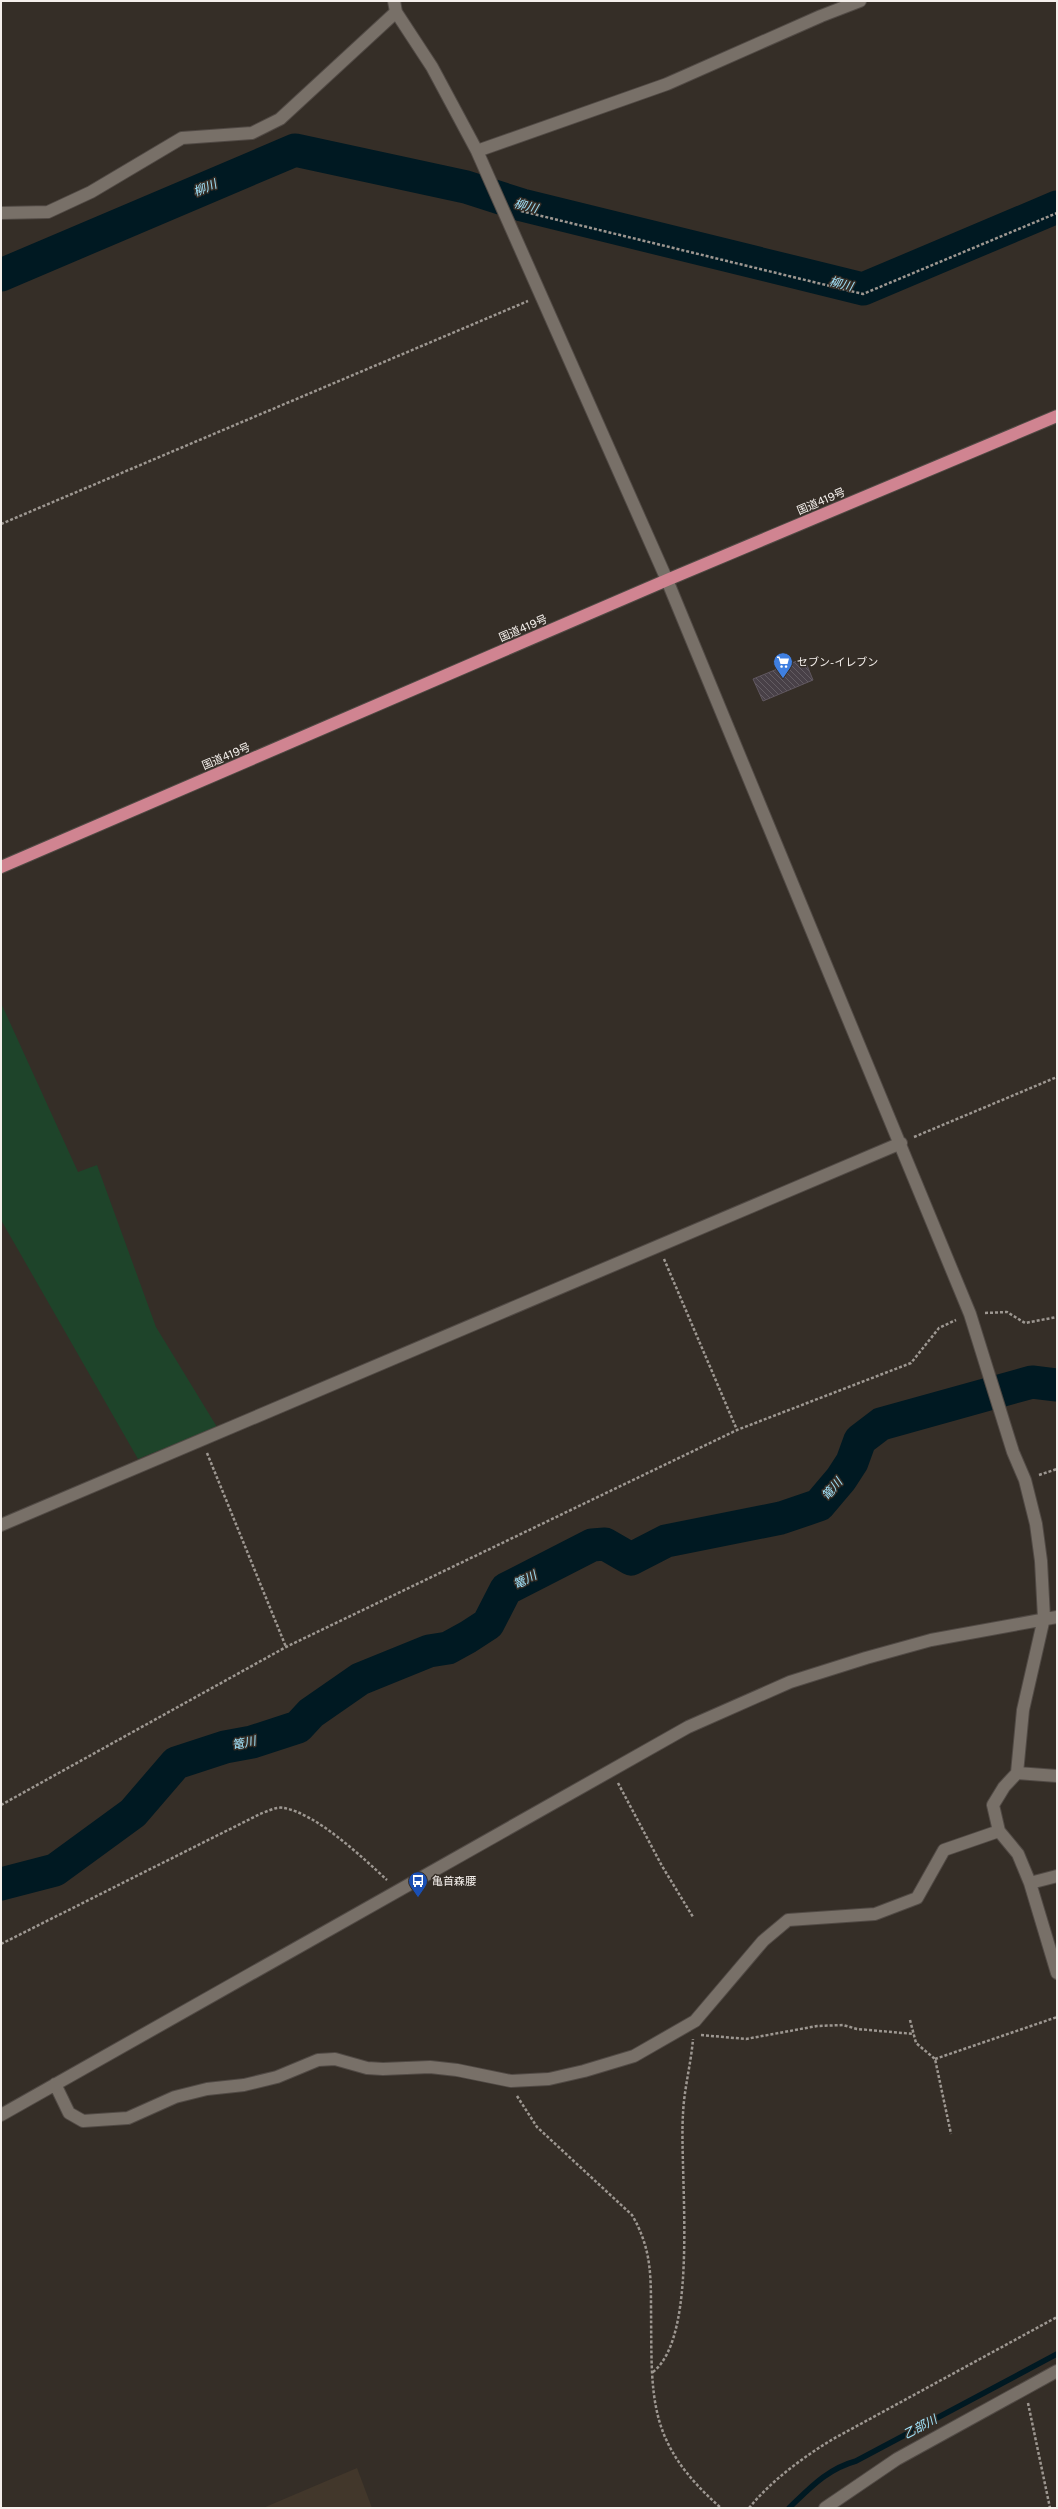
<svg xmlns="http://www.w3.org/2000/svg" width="1058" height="2509" viewBox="0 0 1058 2509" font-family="'Public Sans','Noto Sans JP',sans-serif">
<defs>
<pattern id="building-back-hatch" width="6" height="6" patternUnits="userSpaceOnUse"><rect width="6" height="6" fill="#484047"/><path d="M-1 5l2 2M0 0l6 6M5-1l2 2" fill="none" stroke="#635c62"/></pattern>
</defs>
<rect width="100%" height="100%" fill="#352e27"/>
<path fill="#42372b" d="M357,2468L372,2508H263Z"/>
<path fill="#1e442a" d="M1,1003L78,1172L97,1165L156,1327L217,1427L138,1459L1,1220Z"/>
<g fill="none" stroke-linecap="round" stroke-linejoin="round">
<path stroke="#001922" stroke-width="5.5" d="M789,2508C810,2488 827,2469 856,2461L1057,2354"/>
<path stroke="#001922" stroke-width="33" d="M1,275L295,150L466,187L522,205L863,289L1057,207
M1,1884L55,1870L133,1813L176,1763L225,1747L252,1742L298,1727L311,1713L360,1679L429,1651L448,1648L468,1637L488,1624L506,1589L592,1545L605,1544L631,1559L666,1541L781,1518L819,1505L841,1479L852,1462L860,1440L881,1424L1032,1382L1057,1385"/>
</g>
<path fill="url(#building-back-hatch)" stroke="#60575f" d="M804,658L813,680L763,701L753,679Z"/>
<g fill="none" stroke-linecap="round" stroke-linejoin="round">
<defs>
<path id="minor" d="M394,1L396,12L432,67L477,151L667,580L970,1314L1013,1452L1025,1480L1036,1524L1041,1561L1044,1618L1023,1710L1017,1773L1004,1787L993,1805L999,1831L1018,1854L1030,1883L1057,1973
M477,151L667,84L821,16L860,1
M1,213L48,212L91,192L182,138L252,133L280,119L396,12
M1,1525L901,1143
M1017,1773L1057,1776
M1030,1883L1057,1876
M55,2084L69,2113L83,2121L128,2118L175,2097L207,2089L244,2085L277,2077L318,2060L335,2059L367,2068L383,2069L430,2067L457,2070L511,2081L549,2079L584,2071L634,2056L695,2021L763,1941L788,1920L875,1914L917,1898L944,1850L999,1831
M1,2115L688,1727L790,1682L866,1658L931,1640L1057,1617
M825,2508L897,2459L1057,2371"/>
<path id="highway" d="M1,867L667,580L1057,416"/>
</defs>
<use href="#minor" stroke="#514a45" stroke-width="14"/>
<use href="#highway" stroke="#514a45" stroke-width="14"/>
<path stroke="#9d9791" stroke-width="2.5" stroke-dasharray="3 2" stroke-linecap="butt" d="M521,211L863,294L1057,213
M1,524L528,301
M914,1137L1057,1077
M664,1259L737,1430
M985,1313L1007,1312L1025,1323L1057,1317
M207,1453L286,1647
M1039,1475L1057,1469
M618,1783L662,1866L693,1917
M1,1805L286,1647L737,1430L911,1363L939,1328L956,1320
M1,1944L260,1814C266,1812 277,1806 284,1808C317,1814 362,1857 387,1880
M910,2020L916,2043L935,2059L951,2134
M701,2035L746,2039L817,2026L843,2025L857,2029L914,2034
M935,2059L1057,2017
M517,2096L537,2127L632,2215C650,2246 651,2271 651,2306C652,2399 646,2442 721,2508
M653,2372C700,2335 679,2172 683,2114C684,2089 691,2064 693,2039
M1028,2403L1050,2508
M749,2508C772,2480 802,2458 833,2439L1057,2317"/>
<use href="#minor" stroke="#787068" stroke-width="12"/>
<use href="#highway" stroke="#d08491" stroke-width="12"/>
</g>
<defs>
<symbol id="supermarket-pin" viewBox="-11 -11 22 30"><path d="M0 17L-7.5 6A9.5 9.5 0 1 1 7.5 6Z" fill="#3f7fe0" stroke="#352e27"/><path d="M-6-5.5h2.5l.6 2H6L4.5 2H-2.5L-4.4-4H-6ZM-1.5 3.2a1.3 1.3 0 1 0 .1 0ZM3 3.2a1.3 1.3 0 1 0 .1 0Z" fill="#fff"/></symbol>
<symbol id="bus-pin" viewBox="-11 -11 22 30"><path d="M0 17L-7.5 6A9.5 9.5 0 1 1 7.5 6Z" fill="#1a4fb4" stroke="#352e27"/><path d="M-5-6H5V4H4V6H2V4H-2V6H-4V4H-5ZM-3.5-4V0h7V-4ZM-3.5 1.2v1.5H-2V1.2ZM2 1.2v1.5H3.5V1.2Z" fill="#fff"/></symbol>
</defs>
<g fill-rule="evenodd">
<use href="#supermarket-pin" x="772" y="651" width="22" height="30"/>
<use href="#bus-pin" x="407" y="1870" width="22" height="30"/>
</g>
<g text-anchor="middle" stroke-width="3" stroke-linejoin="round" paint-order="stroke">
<g font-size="11" fill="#f4efeb" stroke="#352e27">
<text transform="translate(821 501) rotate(-23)" y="4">国道419号</text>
<text transform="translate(523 628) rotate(-23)" y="4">国道419号</text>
<text transform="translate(226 756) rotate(-23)" y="4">国道419号</text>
</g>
<g font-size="11" fill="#f4efeb" stroke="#352e27" text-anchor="start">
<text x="797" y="666">セブン-イレブン</text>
<text x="432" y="1885">亀首森腰</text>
</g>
<g font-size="12" font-style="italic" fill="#a1e2fa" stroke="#352e27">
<text transform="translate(205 188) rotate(-23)" y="4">柳川</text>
<text transform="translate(526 206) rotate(15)" y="4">柳川</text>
<text transform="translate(841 284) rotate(14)" y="4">柳川</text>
<text transform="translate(832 1489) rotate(-49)" y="4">篭川</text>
<text transform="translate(525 1580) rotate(-27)" y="4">篭川</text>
<text transform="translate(244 1743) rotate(-12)" y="4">篭川</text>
<text transform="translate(920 2427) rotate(-28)" y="4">乙部川</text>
</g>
</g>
<rect width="1058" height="2509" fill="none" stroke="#f4efeb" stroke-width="4"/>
</svg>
